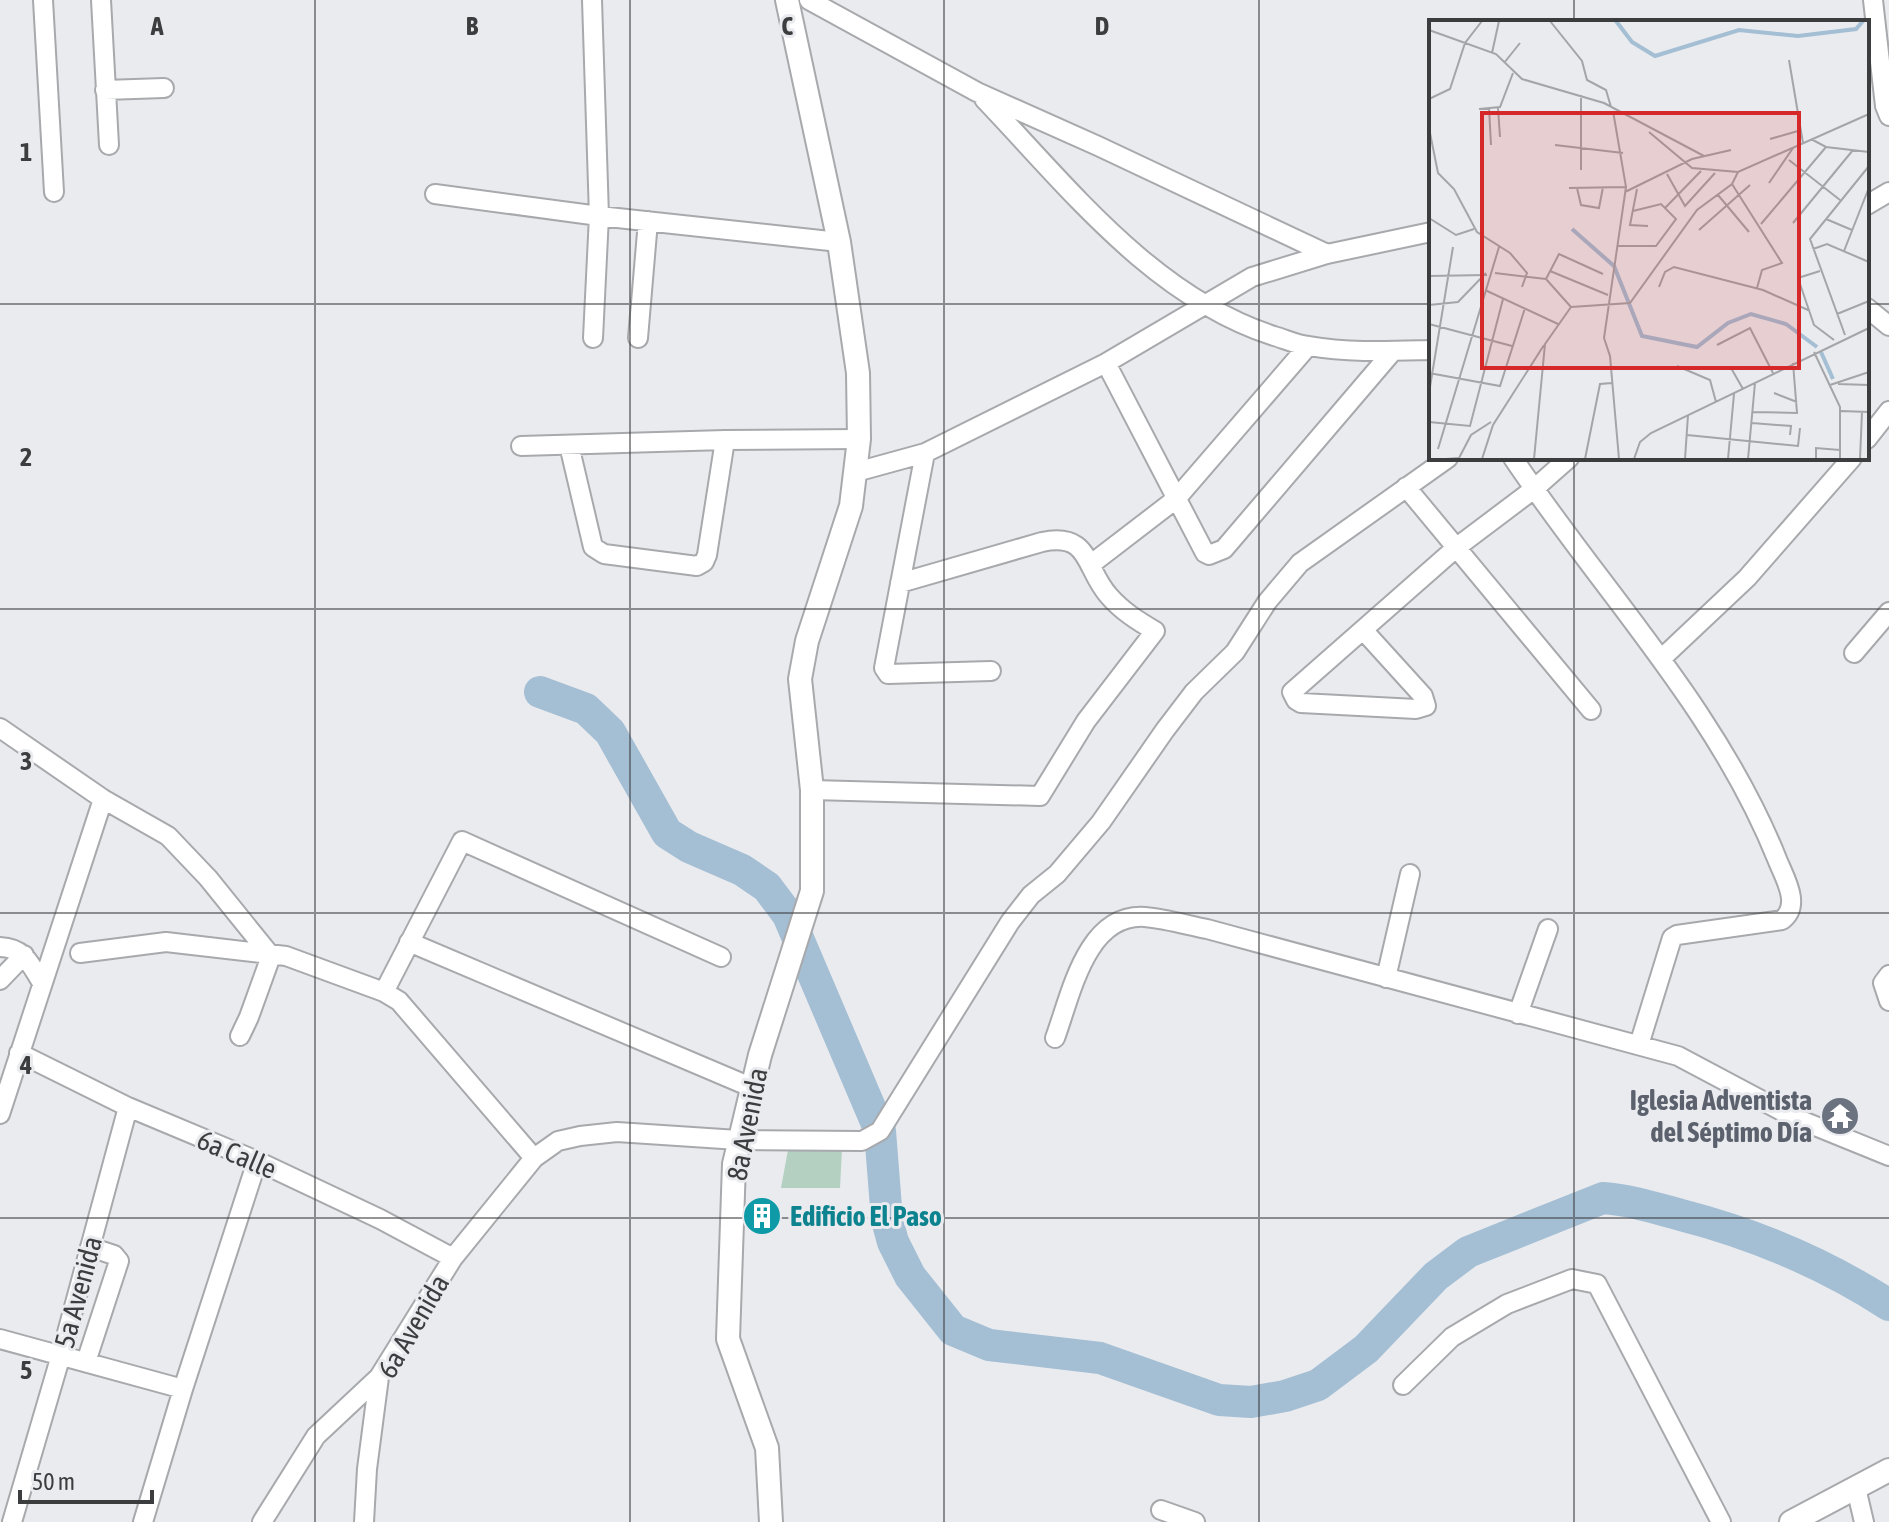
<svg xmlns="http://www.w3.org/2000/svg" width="1889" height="1522" viewBox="0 0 1889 1522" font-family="'Asap Condensed',sans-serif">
<rect width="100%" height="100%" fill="#e9ebef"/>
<path fill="#b3d0c1" d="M842,1148L840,1188H781L788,1150Z"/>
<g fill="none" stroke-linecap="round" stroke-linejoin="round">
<path stroke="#a4bed4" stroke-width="32" d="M540,692L586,709L610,732L667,833L689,847L742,870L767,887L788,915L880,1131L887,1220L893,1242L910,1276L953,1330L989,1345L1100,1358L1219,1400L1251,1402L1285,1396L1318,1385L1366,1349L1436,1276L1468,1252L1603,1198C1630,1200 1655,1208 1681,1215C1755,1234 1824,1263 1889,1305"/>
</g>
<path fill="#d2cdcf" d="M749,1209L776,1210L775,1224L748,1222Z"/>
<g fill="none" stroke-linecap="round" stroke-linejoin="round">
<defs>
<path id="minor" d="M43,0L54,192
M101,0L109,145
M592,0L599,216L593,338
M809,0L977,92L1098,146L1327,254
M1873,0L1885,106L1889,116
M105,90L164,88
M984,99C1069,188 1153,297 1274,336C1285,339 1297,345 1309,346C1348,353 1391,351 1431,350
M435,194L599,216L839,242
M1867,205L1889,192
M1867,308L1889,326
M638,338L648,221
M1106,363L1205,553L1209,555L1224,549L1393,351
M1867,439L1889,411
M569,445L593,547L604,554L697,566L704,562L707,555L725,440
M521,446L725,440L859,439
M925,453L884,668L888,674L991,671
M1513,458C1602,591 1717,709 1777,859C1784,877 1802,905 1782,920L1677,935L1672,938L1639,1045
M856,472L925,453L1106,363L1252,277L1327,254L1431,232
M1406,487L1591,710
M1090,565L1176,499L1308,346
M1364,631L1423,696L1426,706L1416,709L1301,703L1296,700L1292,692L1457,547L1534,489L1569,458
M1854,653L1889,612
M1661,659L1747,578L1852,458
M0,728L103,799L168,836L208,878L271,956L249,1017L240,1036
M812,790L1040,796L1086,721L1155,631C1138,621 1122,611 1109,596C1084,568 1091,532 1042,542L900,583
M409,942L753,1088
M0,947C25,948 30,964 42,983
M80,953L166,942L286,956L384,992L399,1001L534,1158
M1889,975L1883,983L1889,1001
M1386,978L1410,874
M0,980L24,955
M384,992L462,841L721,957
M1518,1014L1548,929
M1055,1038C1071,995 1086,913 1145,917C1166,919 1187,925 1207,929L1678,1056L1793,1117L1889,1156
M19,1053L128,1107L257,1161L380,1219L453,1258
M0,1114L103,799
M0,1339L183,1389
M86,1362L119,1261L114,1255L90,1247
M1403,1385L1452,1337L1507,1304L1572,1279L1597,1284L1721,1522
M1856,1488L1864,1522
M1161,1510L1195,1522
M12,1522L61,1355L128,1107
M143,1522L183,1389L257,1161
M262,1522L316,1436L379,1377
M364,1522L367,1469L379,1377L453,1258L534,1158L558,1141L580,1136L617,1132L738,1140L862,1141L880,1131L1010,922L1031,895L1057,874L1101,822L1165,730L1194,692L1235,652L1267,602L1300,563L1448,458"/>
<path id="tertiary" d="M771,1522L767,1448L728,1339L734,1164L760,1055L812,891V790L800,679L807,641L851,506L859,439L858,373L839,242L787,0
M1791,1522L1889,1470"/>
</defs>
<use href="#minor" stroke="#a7a9ac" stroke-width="22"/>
<use href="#tertiary" stroke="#a7a9ac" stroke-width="26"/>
<use href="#minor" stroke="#fff" stroke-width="18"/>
<use href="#tertiary" stroke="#fff" stroke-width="22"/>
</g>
<path fill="none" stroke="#3c3d3e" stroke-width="2" stroke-opacity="0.55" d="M315,0V1522M630,0V1522M944,0V1522M1259,0V1522M1574,0V22M0,304H1431M1867,304H1889M1574,458V1522M0,609H1889M0,913H1889M0,1218H1889"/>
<defs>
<symbol id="temple-disc" viewBox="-11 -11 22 22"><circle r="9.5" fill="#6b7280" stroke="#e9ebef"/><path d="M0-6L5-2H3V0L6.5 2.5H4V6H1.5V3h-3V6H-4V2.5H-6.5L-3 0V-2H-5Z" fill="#fff"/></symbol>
<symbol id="building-disc" viewBox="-11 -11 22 22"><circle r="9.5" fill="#0f9aa8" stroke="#e9ebef"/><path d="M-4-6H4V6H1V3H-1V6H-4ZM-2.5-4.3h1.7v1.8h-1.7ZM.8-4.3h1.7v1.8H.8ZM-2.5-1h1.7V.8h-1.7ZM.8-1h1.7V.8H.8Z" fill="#fff"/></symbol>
</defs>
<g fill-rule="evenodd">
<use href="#temple-disc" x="1818" y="1094" width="44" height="44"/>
<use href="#building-disc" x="740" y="1194" width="44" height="44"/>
</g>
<g text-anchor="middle" stroke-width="6" stroke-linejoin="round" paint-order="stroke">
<g font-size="28" font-weight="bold" fill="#5b616d" stroke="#e9ebef" text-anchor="end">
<text x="1812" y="1110">Iglesia Adventista<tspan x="1812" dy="32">del Séptimo Día</tspan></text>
</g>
<g font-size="28" fill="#3c3d3e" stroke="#e9ebef">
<text transform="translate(747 1124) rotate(-79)" y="10">8a Avenida</text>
<text transform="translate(237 1154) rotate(23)" y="10">6a Calle</text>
<text transform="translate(78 1292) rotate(-75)" y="10">5a Avenida</text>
<text transform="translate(413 1326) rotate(-60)" y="10">6a Avenida</text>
</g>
<g font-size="28" font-weight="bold" fill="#0d838f" stroke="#e9ebef" text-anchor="start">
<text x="790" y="1226">Edificio El Paso</text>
</g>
</g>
<g transform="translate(1429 20)">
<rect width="440" height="440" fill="#e9ebef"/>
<path fill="none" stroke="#a4bed4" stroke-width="4" d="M187,1L203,22L226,36L310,10L369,16L427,9L434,1M143,209L185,246L213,316L268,327L299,303L322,294L357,304L388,327M392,332L404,359"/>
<path fill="none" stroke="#a4a5a8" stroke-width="2" d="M121,1L153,41L158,60L177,70L182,87M0,10L67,34L93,59L175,83L275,136M63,33L70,1M360,40L374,123M75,43L91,23M152,75V150M0,79L21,69L36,23L53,1M60,88L62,125M69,88L71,117M50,89L71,87L84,53M184,91L197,167L175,318L181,336L190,439M0,108L9,153L25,169L48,212L81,233L98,253L93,267M220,112L263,148L309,152L440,94M341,119L369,111M382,119L397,127L440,132M126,125L194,133M360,140L411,180M238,154L256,186L286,153M340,163L364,128M303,164L353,243L333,250L328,268M140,168L197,167M148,168L152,185L170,188L174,167M208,169L201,205L219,206M196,172L263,139L302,130M289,175L320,212M236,188L272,151M0,198L27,215L45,209M397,199L423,210M364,203L424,130M332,204L397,127M270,210L321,165M189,226H227L247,199L232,184L204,191M384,229L398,224L440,242M415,231L439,170M121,251L179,275M391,251L369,258L385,305L405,320M66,253L117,259L142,287M0,256L58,255M117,259L130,234L174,254M230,267L236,252L245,247L334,270L379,290M56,270L129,304M0,285L29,282L57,253M142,287L201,283L268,190L303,164L309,152M408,294L440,281M0,304L83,326M416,315L381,219L440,146M288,325L321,308L344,353M385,332L411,387V439M248,346L281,360L287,382M302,348L314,369M0,353L71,366L96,288M409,364L440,365M401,365L440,352M0,373L24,227M345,373L368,382M412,391L440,392M324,392L368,393L364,343M0,402L41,406L74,279M323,403L362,406L361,415M258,415L369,426L371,408M9,429L70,227M17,439L30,438L42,415L62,402M53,439L64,405L115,325M105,439L116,324L142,287M156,439L171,364L183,363M205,439L211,422L222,413L440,308M256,439L259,395M299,439L305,374M319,439L326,363M387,439V428L411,430M431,439L433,392"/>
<path fill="#d62828" fill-opacity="0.15" stroke="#d62828" stroke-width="4" d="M53,93H370V348H53Z"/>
<rect width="440" height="440" fill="none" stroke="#3c3d3e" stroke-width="4"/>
</g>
<g font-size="26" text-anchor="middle" font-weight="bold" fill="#3c3d3e" stroke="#e9ebef" stroke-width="6" stroke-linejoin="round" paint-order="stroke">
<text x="157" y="35">A</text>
<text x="472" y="35">B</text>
<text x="787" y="35">C</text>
<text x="1102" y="35">D</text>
<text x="26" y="161">1</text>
<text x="26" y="466">2</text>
<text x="26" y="770">3</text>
<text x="26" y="1074">4</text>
<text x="26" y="1379">5</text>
</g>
<path d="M20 1490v12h132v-12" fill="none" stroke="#3c3d3e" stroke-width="4"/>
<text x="32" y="1490" font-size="24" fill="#3c3d3e" stroke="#e9ebef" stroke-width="6" paint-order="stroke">50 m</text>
</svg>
